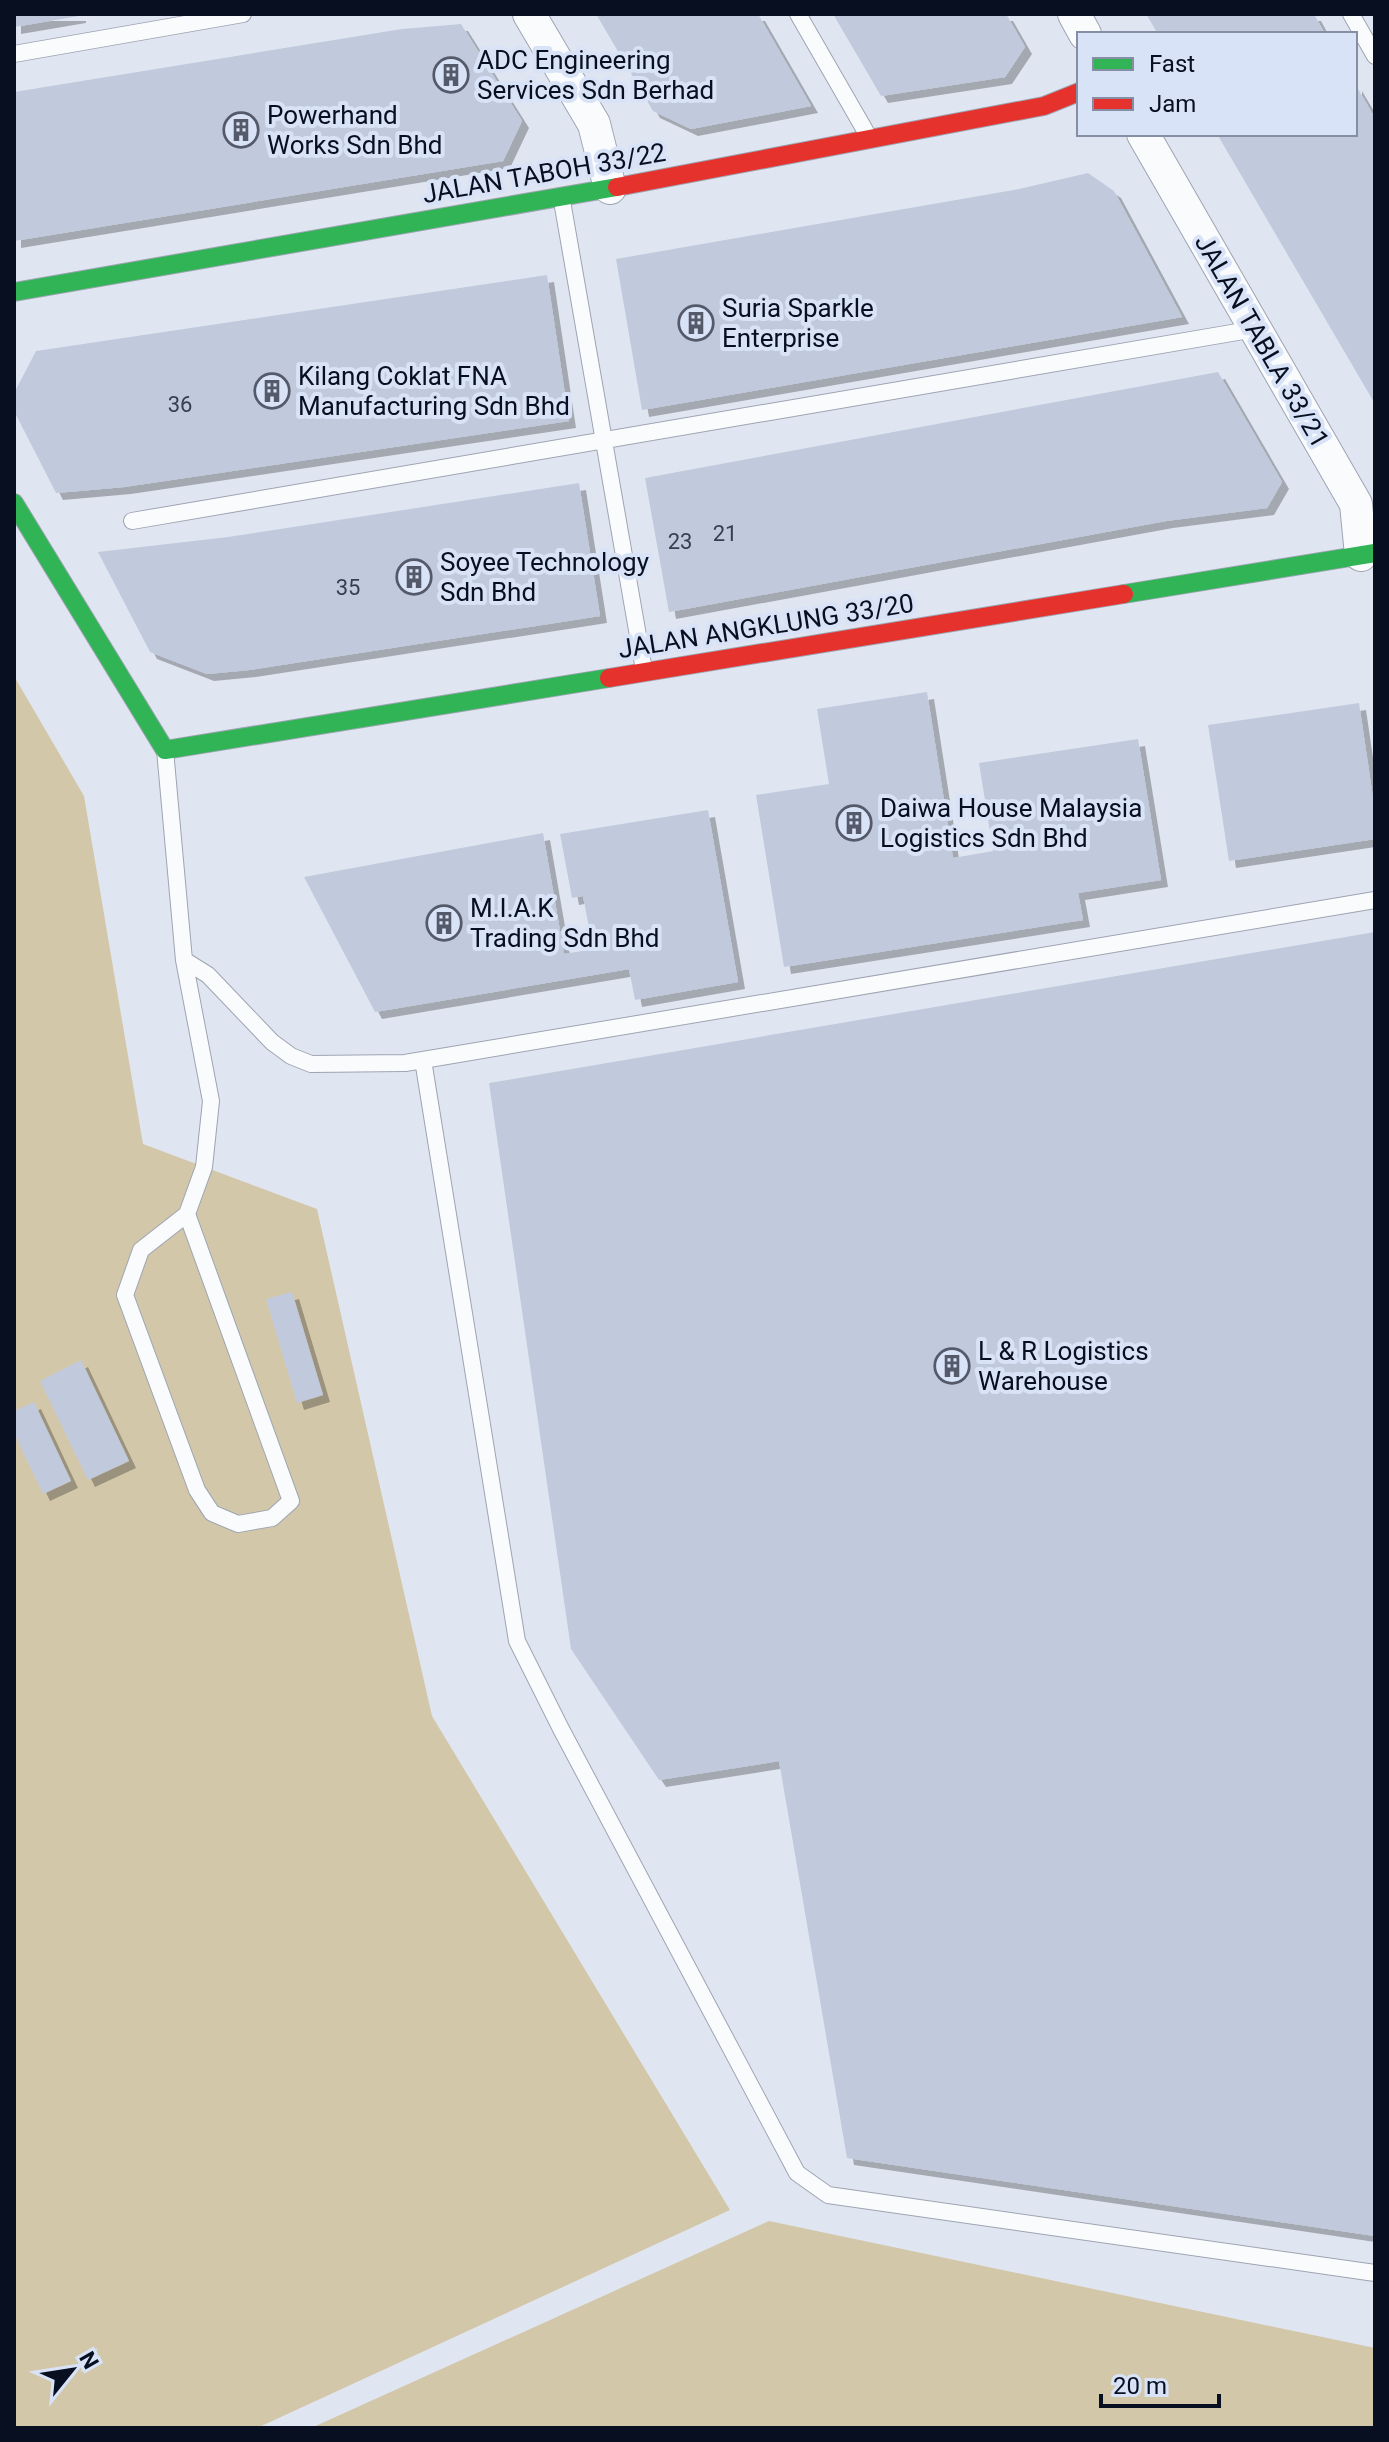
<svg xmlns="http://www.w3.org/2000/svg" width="1389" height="2442" viewBox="0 0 1389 2442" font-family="Roboto,sans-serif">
<defs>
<filter id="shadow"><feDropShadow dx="7" dy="7" stdDeviation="0" flood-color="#0004"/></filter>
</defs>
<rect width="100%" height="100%" fill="#e0e6f1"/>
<path fill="#d3c7aa" d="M14,676L84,796L143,1144L317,1209L432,1716L730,2210L257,2428H14Z
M769,2221L1375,2348V2428H311Z"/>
<path fill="#c1cadd" filter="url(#shadow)" d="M14,14H79V16L14,27Z
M596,14H758L811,106L691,129L653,111Z
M833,14H1006L1025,47L1005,77L881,96Z
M1146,14H1314L1325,34H1158Z
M461,24L522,121L503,161L14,241V92L402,29Z
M1355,84L1375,118V404L1217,134H1355Z
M1088,173L1114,191L1182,317L642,410L616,259L1019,189Z
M547,275L569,421L124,487L56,493L14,411V393L36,351Z
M1218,372L1282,482L1267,508L1166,521L669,612L645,478Z
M579,483L600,616L249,670L207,674L150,652L98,552L228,537Z
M927,692L953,858L993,851L979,763L1138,739L1161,880L1078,893L1083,920L784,967L756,795L829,784L817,709Z
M1359,703L1375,812V839L1229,861L1208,725Z
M708,810L738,982L635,1000L629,969L375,1012L304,877L543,833L564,954L593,949L583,896L572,898L560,834Z
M1375,932V2236L847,2158L779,1761L659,1780L571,1649L489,1083Z
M292,1292L323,1395L297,1403L266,1299Z
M81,1360L129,1461L88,1480L40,1381Z
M34,1402L71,1481L43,1494L14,1433V1411Z"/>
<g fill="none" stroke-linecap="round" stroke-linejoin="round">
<defs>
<path id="lane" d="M798,14L870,139
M1351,14L1375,56
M14,54L243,14
M562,201L644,670
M132,521L1255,329
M165,750L184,960L211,1101L204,1167L187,1214L141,1250L125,1295L197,1490L212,1513L238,1524L272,1518L291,1501L187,1214
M1375,900L423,1060L517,1641L561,1729L797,2173L828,2195L1375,2273
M184,960L208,975L272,1042L291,1056L311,1064L405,1063L423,1060"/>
<path id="street" d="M529,14L594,124L610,188
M1074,14L1085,34
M1143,134L1356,504L1361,555"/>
<path id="fast" d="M14,292L617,187
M14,503L165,750L609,678
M1124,594L1375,553"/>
<path id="jam" d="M617,187L1044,106L1079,92
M609,678L1124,594"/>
</defs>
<use href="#lane" stroke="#9da4b2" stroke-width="18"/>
<use href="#street" stroke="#9da4b2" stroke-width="34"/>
<use href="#fast" stroke="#9da4b2" stroke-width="20"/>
<use href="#jam" stroke="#9da4b2" stroke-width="20"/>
<use href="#lane" stroke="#fafbfd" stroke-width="16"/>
<use href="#street" stroke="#fafbfd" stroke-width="32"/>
<use href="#fast" stroke="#30b455" stroke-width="18"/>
<use href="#jam" stroke="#e5322d" stroke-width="18"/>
</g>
<defs>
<symbol id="building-ring" viewBox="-11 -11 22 22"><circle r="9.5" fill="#d9e3f8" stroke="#545a6a" stroke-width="1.5"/><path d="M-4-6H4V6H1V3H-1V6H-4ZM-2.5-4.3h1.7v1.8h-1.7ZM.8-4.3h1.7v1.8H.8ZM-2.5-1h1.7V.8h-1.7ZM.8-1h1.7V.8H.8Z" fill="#545a6a"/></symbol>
</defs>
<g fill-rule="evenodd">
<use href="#building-ring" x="431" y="55" width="40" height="40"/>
<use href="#building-ring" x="221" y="110" width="40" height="40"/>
<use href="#building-ring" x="676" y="303" width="40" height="40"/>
<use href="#building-ring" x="252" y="371" width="40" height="40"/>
<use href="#building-ring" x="394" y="557" width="40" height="40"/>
<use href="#building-ring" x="834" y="803" width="40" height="40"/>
<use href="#building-ring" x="424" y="903" width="40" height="40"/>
<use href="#building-ring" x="932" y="1346" width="40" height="40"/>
</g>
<g text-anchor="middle" stroke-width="8" stroke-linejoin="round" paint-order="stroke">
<g font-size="22" fill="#363e50">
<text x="180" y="412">36</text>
<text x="725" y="541">21</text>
<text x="680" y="549">23</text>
<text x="348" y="595">35</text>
</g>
<g font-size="26" fill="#080f21" stroke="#d9e3f8" text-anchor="start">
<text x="477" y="69">ADC Engineering<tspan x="477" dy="30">Services Sdn Berhad</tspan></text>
<text x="267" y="124">Powerhand<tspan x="267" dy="30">Works Sdn Bhd</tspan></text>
<text x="722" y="317">Suria Sparkle<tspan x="722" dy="30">Enterprise</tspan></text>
<text x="298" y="385">Kilang Coklat FNA<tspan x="298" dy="30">Manufacturing Sdn Bhd</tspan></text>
<text x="440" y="571">Soyee Technology<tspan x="440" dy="30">Sdn Bhd</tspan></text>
<text x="880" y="817">Daiwa House Malaysia<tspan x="880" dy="30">Logistics Sdn Bhd</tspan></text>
<text x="470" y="917">M.I.A.K<tspan x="470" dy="30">Trading Sdn Bhd</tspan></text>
<text x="978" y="1360">L &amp; R Logistics<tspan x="978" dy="30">Warehouse</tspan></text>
</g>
<g font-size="26" fill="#080f21" stroke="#d9e3f8">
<text transform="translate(544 173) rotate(-10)" y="9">JALAN TABOH 33/22</text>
<text transform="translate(1262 341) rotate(60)" y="9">JALAN TABLA 33/21</text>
<text transform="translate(766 626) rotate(-9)" y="9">JALAN ANGKLUNG 33/20</text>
</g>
</g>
<rect width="1389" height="2442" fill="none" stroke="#080f21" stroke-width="32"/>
<rect x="1077" y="32" width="280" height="104" fill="#d9e3f8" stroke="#858ea2" stroke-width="2"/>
<rect x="1093" y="58" width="40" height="12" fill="#30b455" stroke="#858ea2" stroke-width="2"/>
<text x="1149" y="72" font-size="24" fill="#080f21">Fast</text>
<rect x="1093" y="98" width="40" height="12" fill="#e5322d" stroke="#858ea2" stroke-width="2"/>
<text x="1149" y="112" font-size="24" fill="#080f21">Jam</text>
<g transform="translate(72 2370) rotate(60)" stroke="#d9e3f8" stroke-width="6" paint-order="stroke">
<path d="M0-6L14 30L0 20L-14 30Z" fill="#080f21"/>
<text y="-12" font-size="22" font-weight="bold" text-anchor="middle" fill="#080f21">N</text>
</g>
<path d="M1101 2394v12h118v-12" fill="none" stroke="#080f21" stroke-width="4"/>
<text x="1113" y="2394" font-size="24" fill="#080f21" stroke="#d9e3f8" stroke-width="6" paint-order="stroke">20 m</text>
</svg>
